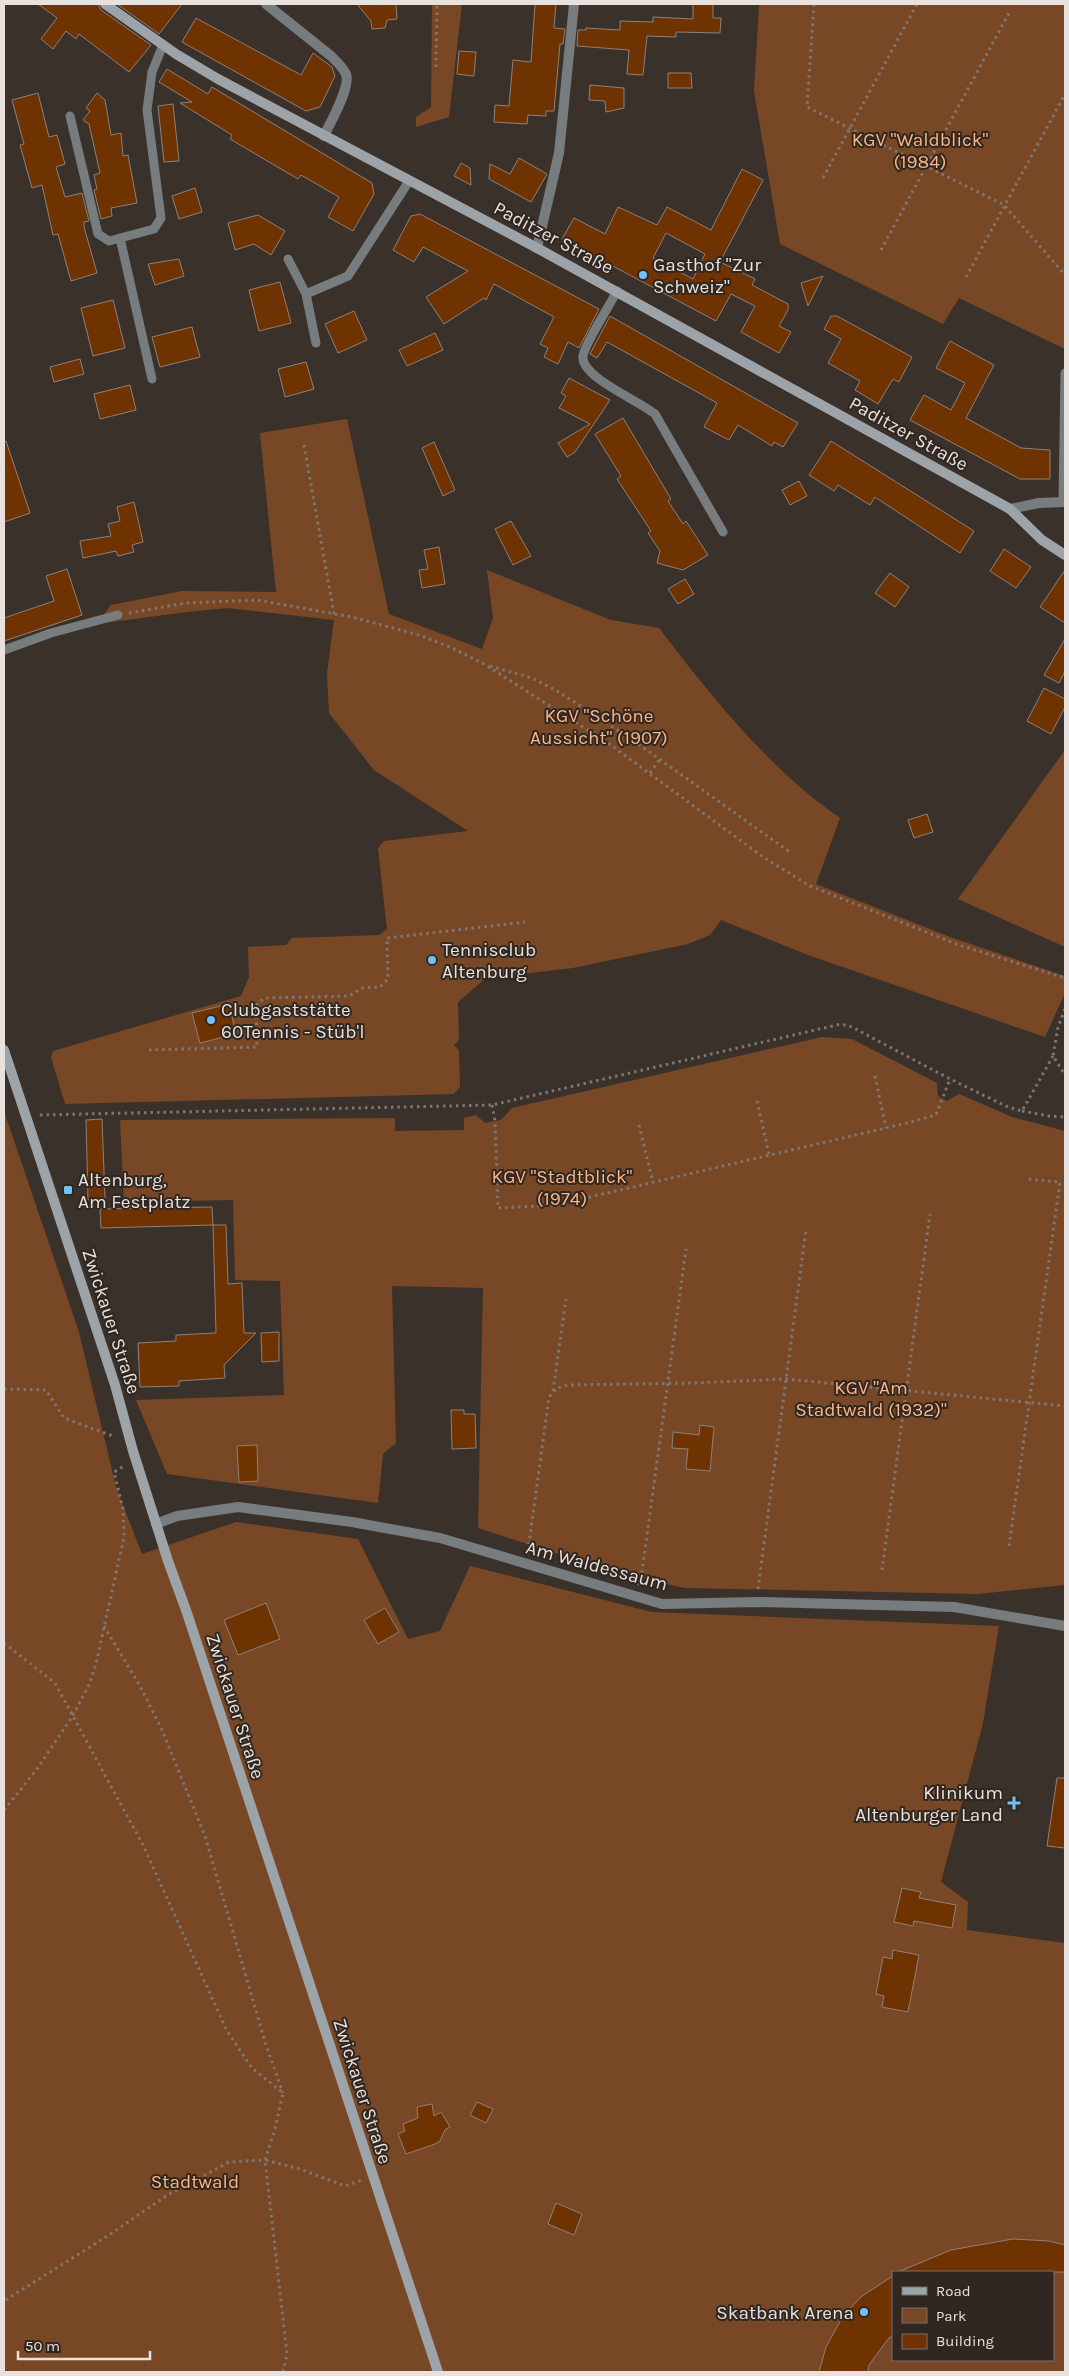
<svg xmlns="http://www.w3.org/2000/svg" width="1069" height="2376" viewBox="0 0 1069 2376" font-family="Karla,sans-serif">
<rect width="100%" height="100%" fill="#3b312b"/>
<path fill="#784826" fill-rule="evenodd" d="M432,4H462L449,117L416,127V117L431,107Z
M759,4H1065V349L959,298L943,324L780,244L754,91Z
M347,419L389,614L482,649L493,618L487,570L611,620L659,628C711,696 770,770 840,818L816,884L950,937L1065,976V993L1045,1037L808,955L721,920L710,935L688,944L573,968L486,978L458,1002L459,1040L454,1045L459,1050L460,1087L454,1094L65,1104L51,1057L53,1051L241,996L249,977L248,947L286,945L292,938L379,935L387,929L378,848L384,841L468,831L374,770L329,713L327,673L334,620L227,608L187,612L97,624L111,605L182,591L276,592L260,433Z
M1065,750V947L958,899Z
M822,1037L852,1039L937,1083L938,1096L947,1101L959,1094L1012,1117L1065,1131V1585L978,1594L685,1588L624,1575L478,1528L483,1288L392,1286L396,1443L383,1454L378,1503L167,1474L136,1400L284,1395L280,1281L235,1280L233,1200L124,1202L120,1120L395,1118V1131L464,1130V1118L476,1115L485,1123L501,1120L512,1108Z
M4,1111L79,1332L116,1487L142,1554L236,1522L358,1539L408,1639L440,1631L470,1566L652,1612L999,1626L983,1723L941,1882L968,1902L967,1930L1065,1943V2372H4ZM266,1604L279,1639L238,1655L225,1620ZM893,2272H1053V2360H893Z"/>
<path fill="#6e3300" stroke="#8d817a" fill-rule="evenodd" d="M38,4H98L101,10L151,45L129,72L79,34L76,39L66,31L53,49L41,39L57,18Z
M117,4H182L159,34Z
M357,4H396L397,19L387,20L385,28L372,29L371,21Z
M535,4H556L554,28L565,29L563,44H560L554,111H546V116L528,115L527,124L494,122L495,105L509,106L513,60L531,62Z
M693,4H713V18H721L720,33L676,32V37L647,36L643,75L627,74L629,50L577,46L578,30H586V28L620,30V21L653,22V17L693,19Z
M196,18L301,75L313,53L332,67L335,76L320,107L306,111L182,42Z
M459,51L476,52L474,76L457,74Z
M167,69L208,94L212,87L372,183L374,194L353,231L328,217L339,197L301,175L298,179L230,139L232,135L180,103L192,102L159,82Z
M668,73H691L692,88H668Z
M590,85L624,88V108L606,112L605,101L589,100Z
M38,93L49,137L57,135L65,164L56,167L65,197L82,193L89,221L84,222V227L97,273L71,281L58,234L53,235L42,185L32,188L20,145L24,144L12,100Z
M97,93L105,100L111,135L121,133L123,156L128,155L137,203L111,208L112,216L101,219L94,190L97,189L94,175L100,173L89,124L83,120L90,111L86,108Z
M173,104L179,161L164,162L158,106Z
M519,158L547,174L531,202L489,179L490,164L510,174Z
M461,163L470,168L471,185L454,176Z
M742,169L763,180L720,262L755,279L752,285L788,304V310L779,326L791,332L779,353L741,332L755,306L731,294L716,321L562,239L574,218L605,234L618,207L657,225L667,207L711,230ZM666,233L705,254L693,279L653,258Z
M195,188L202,212L179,219L172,196Z
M420,214L599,309L579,348L568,342L558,364L544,357L548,348L540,344L554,317L494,284L486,300L484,298L444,324L426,297L468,271L423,247L414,262L393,250L411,216Z
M258,215L285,231L271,255L254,244L235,250L228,223Z
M179,259L184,276L155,285L148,264Z
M823,276L808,306L801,283Z
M280,282L291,323L259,331L249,290Z
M113,300L125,348L93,356L81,308Z
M354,311L367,340L338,353L325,324Z
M610,316L798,423L783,447L774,442L772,446L738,425L729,440L704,427L717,403L607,342L597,358L590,354Z
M831,316H837L912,357L899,382L893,379L878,404L855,390L860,381L828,363L841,339L824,329Z
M192,327L200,357L160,367L152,337Z
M435,333L443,350L407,366L399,350Z
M950,341L994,365L966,418L1021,448L1050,450V479H1020L910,420L924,395L951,410L965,383L936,368Z
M80,359L84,374L54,382L50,367Z
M306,362L314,389L285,397L278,369Z
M569,378L610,400L575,452L567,457L558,443L590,424L559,408L566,396L561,393Z
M130,385L136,410L100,419L94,394Z
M623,418L671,499L668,501L683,524L686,521L708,555L683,570L657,563L660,551L648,533L651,531L617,479L621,476L595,434Z
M6,441L30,513L4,522V442Z
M831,441L974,531L960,553L875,497L870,505L838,485L834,491L809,475Z
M434,442L455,490L443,496L422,448Z
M799,481L807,496L790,505L782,490Z
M134,502L143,542L132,545L134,552L118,556L116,551L83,558L80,541L111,536L108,524L120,521L117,507Z
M511,521L531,556L513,565L495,529Z
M439,547L445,584L422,588L419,570L428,569L424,550Z
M1004,549L1031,567L1016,588L990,571Z
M67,569L82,615L4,641V618L54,601L46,576Z
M1065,570V623L1040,607Z
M890,573L909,587L895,607L875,593Z
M685,579L694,594L678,604L668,589Z
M1065,639V671L1059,683L1044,675Z
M1044,688L1065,699V707L1051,734L1027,721Z
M927,814L933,832L914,838L908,820Z
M229,1004L236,1034L200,1043L192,1013Z
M102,1119L105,1199L88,1200L86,1120Z
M212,1207L213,1225L101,1228L100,1209Z
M213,1225H226L228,1284L242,1283L244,1333H256L224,1365L225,1378L179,1381V1386L140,1387L138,1343L176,1341V1335L216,1333Z
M279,1332V1361L262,1362L261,1333Z
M451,1410H464V1414H475L476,1448L452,1449Z
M700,1425L714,1427L710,1471L686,1469L688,1449L672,1448L673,1432L699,1435Z
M257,1445L258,1481L239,1482L237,1446Z
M266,1603L280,1639L238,1655L224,1620Z
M385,1608L399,1632L378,1644L364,1620Z
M1057,1778H1065V1848L1047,1846Z
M902,1888L921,1892L919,1898L956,1905L952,1928L914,1921L913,1926L894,1922Z
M893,1950L919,1955L908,2012L882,2007L884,1996L876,1994L883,1957L892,1959Z
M477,2102L493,2109L486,2123L470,2115Z
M432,2104L434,2116L441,2112L450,2127L445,2130L440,2141L435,2144L406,2154L398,2134L405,2131L403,2124L418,2118L417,2107Z
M556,2203L582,2214L574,2235L548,2224Z
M1013,2239L1049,2241L1065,2245V2272H898L951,2250Z
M893,2276V2335L888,2339L869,2365L868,2372H819L826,2347L843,2316L862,2296Z"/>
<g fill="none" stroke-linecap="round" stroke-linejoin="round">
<path stroke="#7f7671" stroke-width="3" stroke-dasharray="2.5 4" stroke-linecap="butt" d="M814,4L807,107L1004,205L1065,275
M436,67L437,4
M823,178L917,4
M881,250L1009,13
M966,277L1065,94
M304,445L334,614
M129,613L186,603L257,600L352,617L419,635L450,647L484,664L608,743L763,857L810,886L959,945L1065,978
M490,666L532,678L559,692L634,741L791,853
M650,773L660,759
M1065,1009L1058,1027L1053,1056L1065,1075
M149,1050L257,1047L256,1006L264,998L349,996L362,988L380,987L388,979L387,938L525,922
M875,1076L886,1128
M757,1101L769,1154
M492,1105L495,1121L498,1208L556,1205L907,1123L936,1115L950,1079
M1022,1111L1049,1116L1065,1117
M40,1115L492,1105L841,1024L852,1027L950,1079L1008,1107L1022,1111L1053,1056
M639,1125L653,1183
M4,1389L46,1390L64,1418L110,1435L115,1434
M553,1391L566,1299
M1009,1546L1060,1182L1028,1179
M528,1551L549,1397L557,1388L568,1385L692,1383L786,1379L1065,1406
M882,1570L930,1214
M638,1585L641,1579L686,1249
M758,1589L806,1230
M104,1626L140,1686L162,1730L205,1836L266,2045L283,2093
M4,1643L55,1683L144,1847L227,2031L252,2068L283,2093L275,2129L265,2160L229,2162L166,2196L109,2235L4,2301
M4,1810L37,1769L72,1717L89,1685L96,1664L124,1537L123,1509L114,1472L124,1466
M283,2372L287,2354L265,2160L300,2169L345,2186L362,2180"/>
<path stroke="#777c7f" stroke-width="9" d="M70,116L98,234L109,241L154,229L161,218L147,110L152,72L163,45
M120,238L152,379
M288,259L306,294
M617,291C610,305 585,343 583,356C580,377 640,401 655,414L723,532
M316,343L306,294L348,276L409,181
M1063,502L1065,373
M4,650L51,633L118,615"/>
<path stroke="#777c7f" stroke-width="10" d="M266,4L331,56C336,61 342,66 346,74C351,87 330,123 324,136
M537,248L559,153L574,4
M1010,509L1039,503L1065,502
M156,1524L177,1516L238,1507L352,1522L440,1538L662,1604L758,1602L954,1607L1065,1626"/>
<path stroke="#9ca4aa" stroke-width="10" d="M105,4L176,54L218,79L537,248L1010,509L1042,540L1065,555
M4,1050L115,1385L133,1451L168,1561L187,1613L438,2372"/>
</g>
<g fill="#71c1f5" stroke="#312721" stroke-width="2">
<circle cx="643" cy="275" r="5"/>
<circle cx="432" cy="960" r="5"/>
<circle cx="211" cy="1020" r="5"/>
<rect x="63" y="1185" width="10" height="10" rx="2.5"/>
<path d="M1011.5 1795.5h5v5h5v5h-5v5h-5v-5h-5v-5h5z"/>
<circle cx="864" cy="2312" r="5"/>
</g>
<g text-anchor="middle" stroke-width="4" stroke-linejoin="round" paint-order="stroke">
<g font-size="19" fill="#fdb586" stroke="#312721">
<text x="920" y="146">KGV "Waldblick"<tspan x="920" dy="22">(1984)</tspan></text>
<text x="599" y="722">KGV "Schöne<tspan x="599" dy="22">Aussicht" (1907)</tspan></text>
<text x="562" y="1183">KGV "Stadtblick"<tspan x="562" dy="22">(1974)</tspan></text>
<text x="871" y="1394">KGV "Am<tspan x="871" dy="22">Stadtwald (1932)"</tspan></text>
<text x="195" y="2188">Stadtwald</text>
</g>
<g font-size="19" fill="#e8e1dd" stroke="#312721">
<text transform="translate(554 237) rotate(28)" y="7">Paditzer Straße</text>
<text transform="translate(909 433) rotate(29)" y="7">Paditzer Straße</text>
<text transform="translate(112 1321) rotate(72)" y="7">Zwickauer Straße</text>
<text transform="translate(597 1565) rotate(15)" y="7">Am Waldessaum</text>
<text transform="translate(236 1706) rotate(72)" y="7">Zwickauer Straße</text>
<text transform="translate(363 2091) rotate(72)" y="7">Zwickauer Straße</text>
</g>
<g font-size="19" fill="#e8e1dd" stroke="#312721" text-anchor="start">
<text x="653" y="271">Gasthof "Zur<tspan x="653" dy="22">Schweiz"</tspan></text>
<text x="442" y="956">Tennisclub<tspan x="442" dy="22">Altenburg</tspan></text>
<text x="221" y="1016">Clubgaststätte<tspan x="221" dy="22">60Tennis - Stüb'l</tspan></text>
<text x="78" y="1186">Altenburg,<tspan x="78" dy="22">Am Festplatz</tspan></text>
<text x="1003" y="1799" text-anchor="end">Klinikum<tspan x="1003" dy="22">Altenburger Land</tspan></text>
<text x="854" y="2319" text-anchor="end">Skatbank Arena</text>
</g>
</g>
<rect width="1069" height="2376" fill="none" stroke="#e8e1dd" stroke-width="10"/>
<rect x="892" y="2271" width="162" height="90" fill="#312721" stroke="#7a716c"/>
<rect x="902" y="2287" width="25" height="8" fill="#9ca4aa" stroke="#7a716c"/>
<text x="936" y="2296" font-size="15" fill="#e8e1dd">Road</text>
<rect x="902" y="2308" width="25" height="15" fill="#784826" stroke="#7a716c"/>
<text x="936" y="2321" font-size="15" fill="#e8e1dd">Park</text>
<rect x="902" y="2334" width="25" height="15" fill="#6e3300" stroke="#7a716c"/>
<text x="936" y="2346" font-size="15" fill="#e8e1dd">Building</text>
<path d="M18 2351v8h132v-8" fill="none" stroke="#e8e1dd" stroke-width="2.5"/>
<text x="25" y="2351" font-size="15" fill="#e8e1dd" stroke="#312721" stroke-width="4" paint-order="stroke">50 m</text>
</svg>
